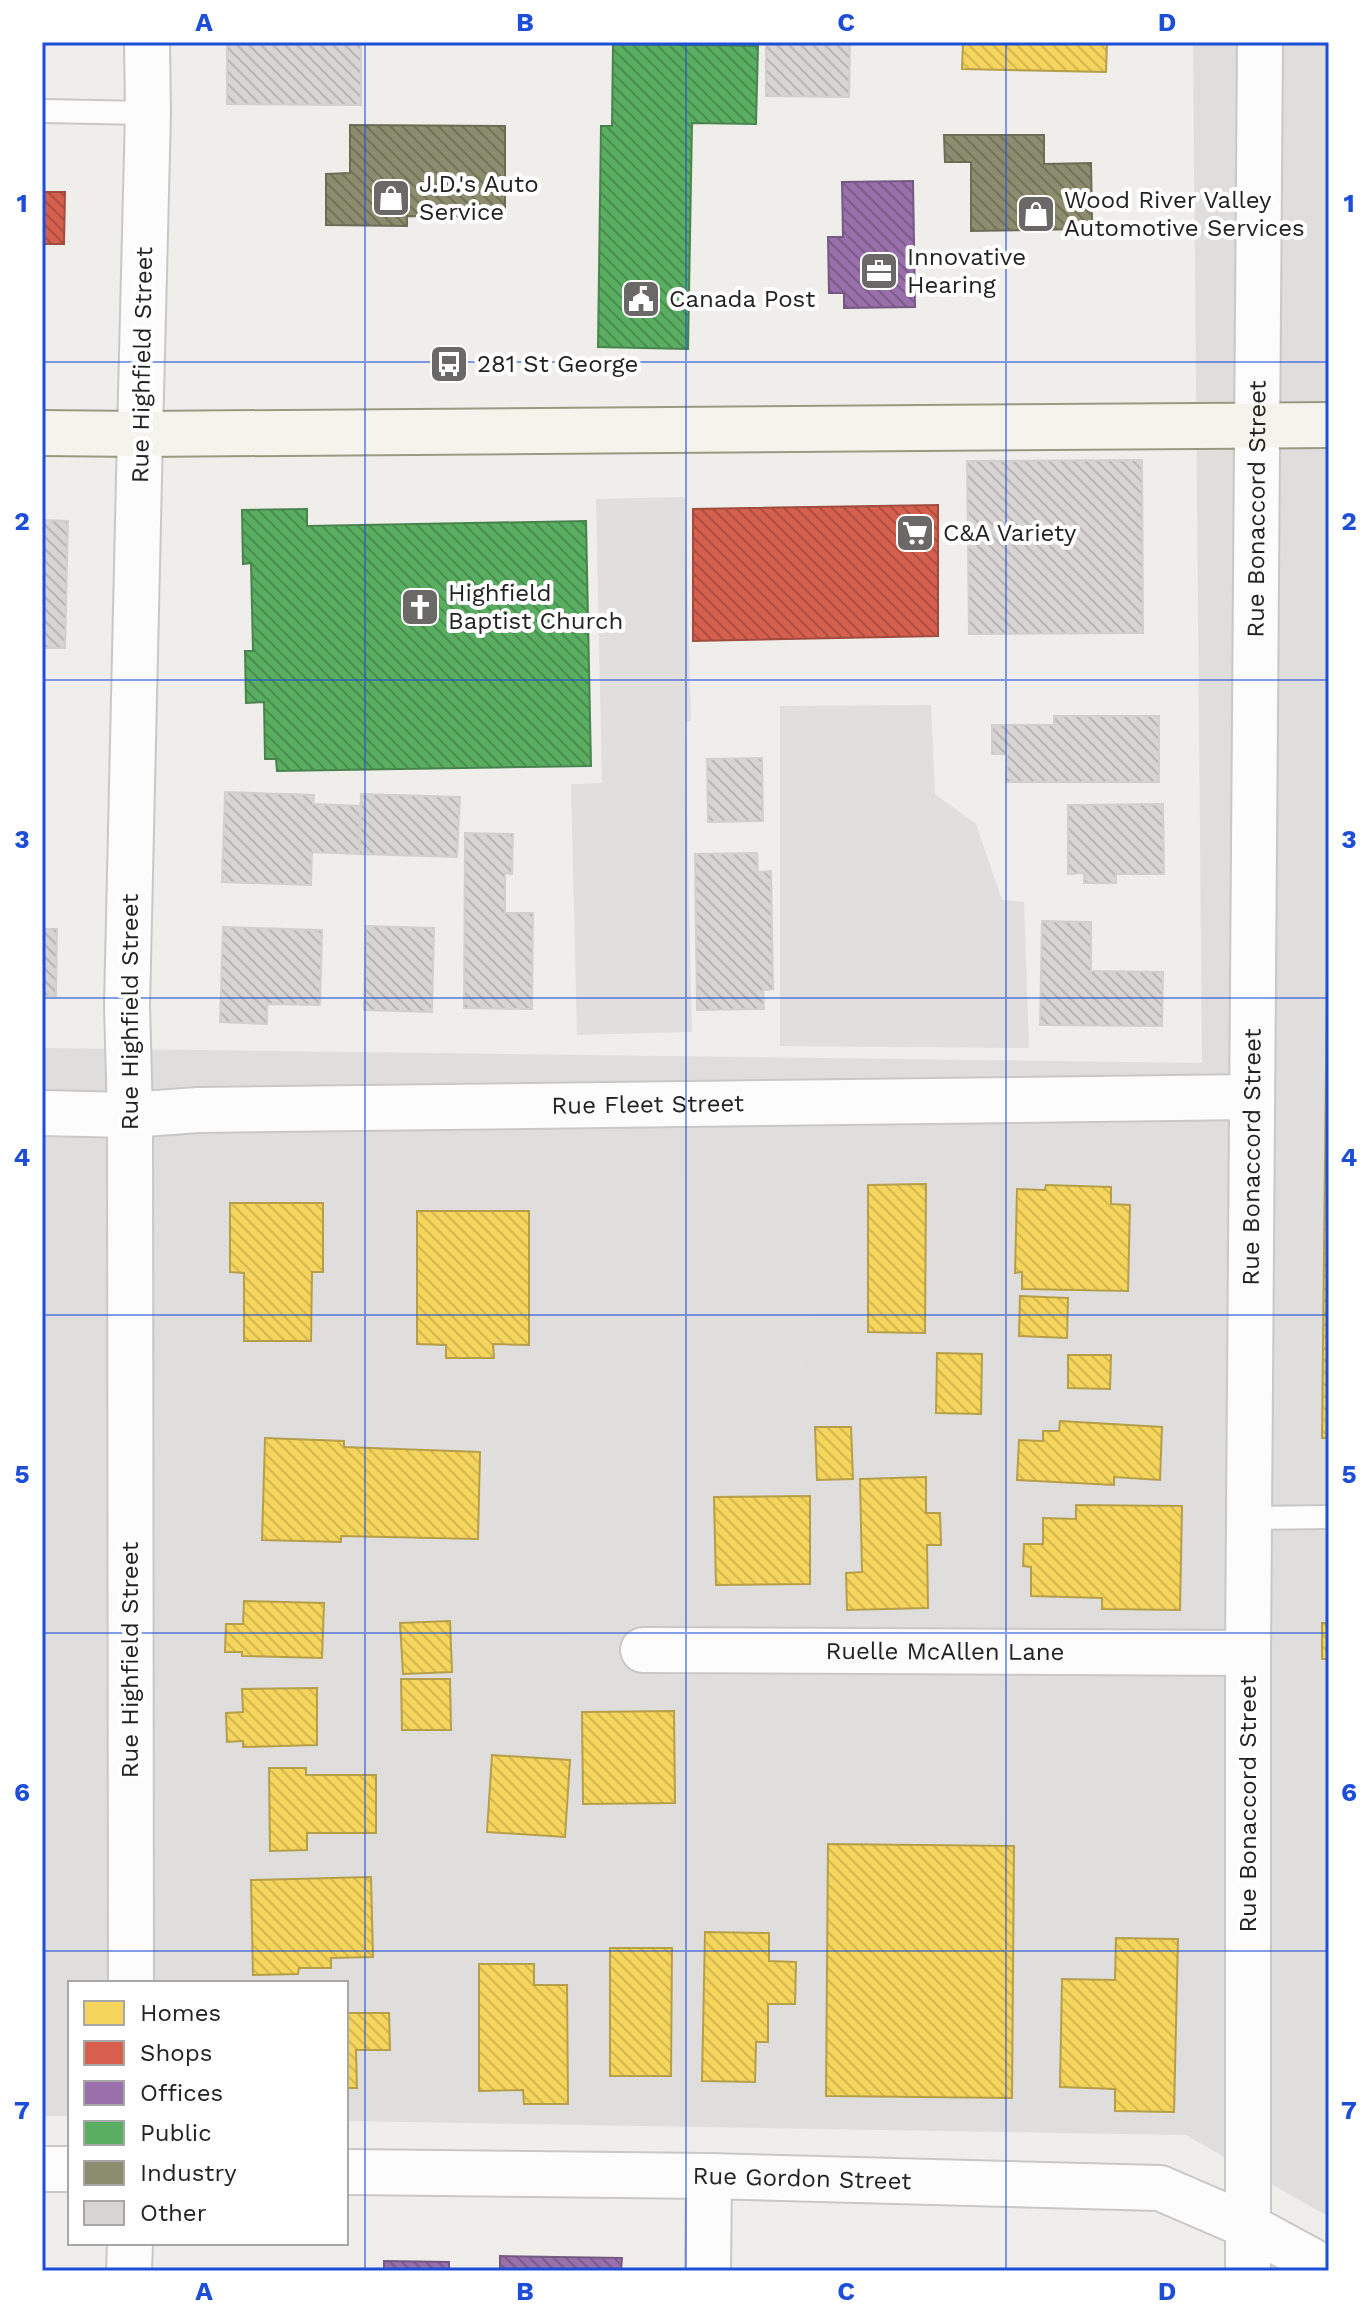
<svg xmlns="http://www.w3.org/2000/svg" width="1371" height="2313" viewBox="0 0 1371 2313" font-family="'Work Sans',sans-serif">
<defs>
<pattern id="homes-back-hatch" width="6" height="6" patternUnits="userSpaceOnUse" patternTransform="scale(2)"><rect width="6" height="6" fill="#f6d55c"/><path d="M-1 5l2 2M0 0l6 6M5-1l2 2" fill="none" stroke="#d3b750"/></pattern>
<pattern id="shops-back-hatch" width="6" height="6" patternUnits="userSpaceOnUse" patternTransform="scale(2)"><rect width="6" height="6" fill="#d6604d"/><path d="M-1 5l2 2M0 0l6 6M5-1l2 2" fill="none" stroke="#ad4f40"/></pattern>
<pattern id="offices-back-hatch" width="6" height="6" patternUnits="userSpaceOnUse" patternTransform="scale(2)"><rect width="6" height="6" fill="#9970ab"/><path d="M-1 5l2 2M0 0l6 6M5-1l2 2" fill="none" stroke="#7c5c8b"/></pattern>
<pattern id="public-back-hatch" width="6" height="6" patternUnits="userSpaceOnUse" patternTransform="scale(2)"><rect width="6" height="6" fill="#5aae61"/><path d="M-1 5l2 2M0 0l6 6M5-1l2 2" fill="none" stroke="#4a8d50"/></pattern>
<pattern id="industry-back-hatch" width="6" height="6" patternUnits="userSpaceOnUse" patternTransform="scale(2)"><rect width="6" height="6" fill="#8c8c6e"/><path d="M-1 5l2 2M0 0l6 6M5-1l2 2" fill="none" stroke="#72725a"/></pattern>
<pattern id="building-back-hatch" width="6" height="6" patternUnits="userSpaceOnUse" patternTransform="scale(2)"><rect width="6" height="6" fill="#d7d4d2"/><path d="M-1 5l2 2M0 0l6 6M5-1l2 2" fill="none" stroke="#b8b6b4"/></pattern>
</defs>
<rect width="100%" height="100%" fill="#f0eeeb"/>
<path fill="#dfdedc" d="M1193,42H1329V2217L1186,2135L346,2121V1983H70V2116H42V1048L1202,1063Z"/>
<path fill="#e0dfde" d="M685,497L691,721L685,722L692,1032L577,1035L571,784L602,783L596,499Z
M931,705L935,794L976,824L1002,900L1024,902L1029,1048L780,1046V706Z
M808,1177L812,1354L773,1405L772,1492L709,1493L710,1615L569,1616L570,1730L477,1731L473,1361L538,1359L536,1178Z
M819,1690L1179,1697L1176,1818L817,1810Z"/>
<path fill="url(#homes-back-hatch)" stroke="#b69f4b" stroke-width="2" d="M963,42H1107L1106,72L962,69Z
M1329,791V1438H1322Z
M926,1184L925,1333L868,1332V1185Z
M1046,1185L1111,1187V1204L1130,1205L1128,1291L1022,1289V1272L1015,1273L1017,1189L1045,1190Z
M230,1203H323V1272H312L311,1341H244V1273L230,1272Z
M417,1211H529V1345L493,1344L494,1358H446V1345L417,1344Z
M1020,1296L1068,1298L1067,1338L1019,1336Z
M937,1353L982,1354L981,1414L936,1413Z
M1068,1355H1111L1110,1389L1068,1388Z
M1060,1421L1162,1427L1160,1480L1114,1477V1485L1017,1480L1019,1440L1043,1441V1431H1059Z
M815,1427H851L853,1479L817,1480Z
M265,1438L344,1441V1447L480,1452L478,1539L341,1536V1542L262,1540Z
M926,1477V1513H940L941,1545H927L928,1608L847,1610L846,1573L862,1572L860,1479Z
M810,1496V1584L716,1585L714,1497Z
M1076,1505L1182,1506L1180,1610L1102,1609V1598L1031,1596V1567L1023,1566L1024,1544H1043V1518L1076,1519Z
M244,1601L324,1603L322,1658L242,1656V1652H225L226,1624H243Z
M450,1621L452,1672L403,1674L400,1623Z
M1322,1623H1329V1659H1322Z
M401,1679H450L451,1730H402Z
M317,1688V1745L243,1747V1741L227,1742L226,1713L243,1712L242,1689Z
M674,1711L675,1803L583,1804L582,1712Z
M492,1755L570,1760L565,1837L487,1832Z
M269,1768H306V1775H376V1833H307V1850L270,1851Z
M828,1844L1014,1846L1012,2098L826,2096Z
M371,1877L373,1957L331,1958V1968H299L298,1974L253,1975L251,1880Z
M705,1932L769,1933V1961L796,1962L795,2004H768V2042H756L755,2082L702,2081Z
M1116,1938L1178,1939L1174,2112L1115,2111V2089L1060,2087L1062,1979L1115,1980Z
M610,1948H672L671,2076H610Z
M479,1964H534V1985H567L568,2104H524L523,2090L479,2091Z
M346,2013H389L390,2050H356L357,2088H346Z"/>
<path fill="url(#shops-back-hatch)" stroke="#a04d40" stroke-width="2" d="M42,192H65L64,244H42Z
M938,505V636L693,641V509Z"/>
<path fill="url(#offices-back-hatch)" stroke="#755982" stroke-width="2" d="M913,181L915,307L844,308V293H829L828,237H843L842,182Z
M500,2256L622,2258L621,2271H500Z
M384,2261L449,2262V2271H384Z"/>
<path fill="url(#public-back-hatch)" stroke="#49844e" stroke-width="2" d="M613,44L758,46L756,124L692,123L688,349L598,347L601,126H612Z
M307,509V526L586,521L591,766L277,771L276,759H265L264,702L246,703L245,651H253L251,563L243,564L242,510Z"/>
<path fill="url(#industry-back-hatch)" stroke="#6c6c57" stroke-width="2" d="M350,125L505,126V217L407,216V226L326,225V174L350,173Z
M944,135H1044V164L1091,163L1092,220L1082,229L971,231V162H945Z"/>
<path fill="url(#building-back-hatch)" stroke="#d3d0cc" stroke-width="2" d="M227,42H361V105L227,104Z
M766,42H850L849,97L766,96Z
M1142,460L1143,633L969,634L967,461Z
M42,520L68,521L65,648H42Z
M1054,716H1159V782H1006L1007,754H992V725H1054Z
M762,758L763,821L708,822L707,759Z
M225,792L314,795L313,804L361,806L359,854L312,852L311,885L222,882Z
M361,794L460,797L457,857L359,854Z
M1163,804L1164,874H1116V883H1084V873L1068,874V805Z
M465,833L513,834L512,874L505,873V913H533L532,1009L464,1008Z
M757,853L758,872L771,871L773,989L763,990L764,1009L697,1010L695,854Z
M1042,921L1091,922V971L1163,972L1162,1026L1040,1025Z
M366,926L434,928L432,1012L364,1010Z
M223,927L322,930L320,1005L267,1004V1024L220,1022Z
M42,929H57L56,996H42Z"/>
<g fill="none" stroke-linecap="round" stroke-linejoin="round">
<defs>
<path id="service" d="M42,111L148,113
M1250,1518L1329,1517"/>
<g id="minor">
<path d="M140,434L148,113L147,42"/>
<path id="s1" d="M42,1113L130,1115L198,1110L1252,1097"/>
<path id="s2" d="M643,1650L1248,1653"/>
<path d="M42,2169H70"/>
<path id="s3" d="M346,2172L709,2176L1160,2188L1248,2226L1329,2270"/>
<path d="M708,2271L709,2176"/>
<path id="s4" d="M1248,2271V1653L1260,42"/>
</g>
<path id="tertiary" d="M131,1983L130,1115L127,1006L140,434
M129,2271L130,2243"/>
<path id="secondary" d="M42,433L140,434L1329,425"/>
</defs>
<use href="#service" stroke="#c9c8c7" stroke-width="26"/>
<use href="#minor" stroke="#c9c8c7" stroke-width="48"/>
<use href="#tertiary" stroke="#c9c8c7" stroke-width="48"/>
<use href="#secondary" stroke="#999a82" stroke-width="48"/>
<use href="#service" stroke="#fdfcfc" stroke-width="22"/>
<use href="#minor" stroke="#fdfcfc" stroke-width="44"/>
<use href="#tertiary" stroke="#fdfcfc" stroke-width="44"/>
<use href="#secondary" stroke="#f4f4ed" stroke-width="44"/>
</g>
<path fill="none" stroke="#1d4ed8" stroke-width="2" stroke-opacity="0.55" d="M365,42V2271M686,42V2271M1006,42V2271M42,362H1329M42,680H1329M42,998H1329M42,1315H1329M42,1633H1329M42,1951H1329"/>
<defs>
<symbol id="shop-square" viewBox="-11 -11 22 22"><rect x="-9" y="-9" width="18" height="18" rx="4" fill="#6a6968" stroke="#fff"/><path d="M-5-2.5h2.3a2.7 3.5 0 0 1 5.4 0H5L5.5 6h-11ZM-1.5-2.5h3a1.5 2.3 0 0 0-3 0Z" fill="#fff"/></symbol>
<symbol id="office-square" viewBox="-11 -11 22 22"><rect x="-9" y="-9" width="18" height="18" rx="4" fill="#6a6968" stroke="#fff"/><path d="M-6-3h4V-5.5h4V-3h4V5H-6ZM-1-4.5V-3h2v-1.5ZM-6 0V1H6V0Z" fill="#fff"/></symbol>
<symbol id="civic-square" viewBox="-11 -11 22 22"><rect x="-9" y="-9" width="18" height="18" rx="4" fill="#6a6968" stroke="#fff"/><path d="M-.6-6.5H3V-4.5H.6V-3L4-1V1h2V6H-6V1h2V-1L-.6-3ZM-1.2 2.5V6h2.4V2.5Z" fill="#fff"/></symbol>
<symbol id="bus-square" viewBox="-11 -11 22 22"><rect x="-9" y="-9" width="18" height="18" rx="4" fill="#6a6968" stroke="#fff"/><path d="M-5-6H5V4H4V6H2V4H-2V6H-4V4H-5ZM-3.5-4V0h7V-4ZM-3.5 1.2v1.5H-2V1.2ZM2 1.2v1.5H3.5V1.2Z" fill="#fff"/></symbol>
<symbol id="supermarket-square" viewBox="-11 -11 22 22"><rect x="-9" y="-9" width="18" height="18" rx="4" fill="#6a6968" stroke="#fff"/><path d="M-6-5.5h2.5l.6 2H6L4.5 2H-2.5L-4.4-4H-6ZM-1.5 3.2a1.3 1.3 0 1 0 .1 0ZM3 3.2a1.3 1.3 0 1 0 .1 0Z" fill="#fff"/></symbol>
<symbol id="church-square" viewBox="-11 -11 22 22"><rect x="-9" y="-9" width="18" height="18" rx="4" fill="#6a6968" stroke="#fff"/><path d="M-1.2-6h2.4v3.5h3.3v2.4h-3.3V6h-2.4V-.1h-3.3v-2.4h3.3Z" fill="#fff"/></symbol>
</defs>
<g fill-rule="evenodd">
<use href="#shop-square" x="369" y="176" width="44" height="44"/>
<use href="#shop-square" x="1014" y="192" width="44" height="44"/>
<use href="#office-square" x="857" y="249" width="44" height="44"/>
<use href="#civic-square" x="619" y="277" width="44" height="44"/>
<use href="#bus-square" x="427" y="342" width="44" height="44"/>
<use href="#supermarket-square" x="893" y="511" width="44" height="44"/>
<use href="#church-square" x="398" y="585" width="44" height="44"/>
</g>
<g text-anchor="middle" stroke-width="8" stroke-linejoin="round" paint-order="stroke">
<g font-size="24" fill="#222" stroke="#fff" text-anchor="start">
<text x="419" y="192">J.D.'s Auto<tspan x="419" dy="28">Service</tspan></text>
<text x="1064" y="208">Wood River Valley<tspan x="1064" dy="28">Automotive Services</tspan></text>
<text x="907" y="265">Innovative<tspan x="907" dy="28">Hearing</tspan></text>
<text x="669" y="307">Canada Post</text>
<text x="477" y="372">281 St George</text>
<text x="943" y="541">C&amp;A Variety</text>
<text x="448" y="601">Highfield<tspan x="448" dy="28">Baptist Church</tspan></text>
</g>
<g font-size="24" fill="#222" stroke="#fff">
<text transform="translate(142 365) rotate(-89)" y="8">Rue Highfield Street</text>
<text dy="8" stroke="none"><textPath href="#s4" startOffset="1762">Rue Bonaccord Street</textPath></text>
<text transform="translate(130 1012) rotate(-90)" y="8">Rue Highfield Street</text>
<text dy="8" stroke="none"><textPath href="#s1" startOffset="606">Rue Fleet Street</textPath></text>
<text dy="8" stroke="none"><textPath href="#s4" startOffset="1114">Rue Bonaccord Street</textPath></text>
<text dy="8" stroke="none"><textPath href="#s2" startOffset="302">Ruelle McAllen Lane</textPath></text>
<text transform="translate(130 1660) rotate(-90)" y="8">Rue Highfield Street</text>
<text transform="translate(1248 1804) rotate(-90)" y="8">Rue Bonaccord Street</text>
<text dy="8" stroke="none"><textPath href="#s3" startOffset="456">Rue Gordon Street</textPath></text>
</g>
</g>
<rect width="1371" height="2313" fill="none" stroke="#ffffff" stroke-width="88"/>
<rect x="68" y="1981" width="280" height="264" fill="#ffffff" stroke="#a7a7a7" stroke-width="2"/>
<rect x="84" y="2001" width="40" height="24" fill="#f6d55c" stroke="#a7a7a7" stroke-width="2"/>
<text x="140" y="2021" font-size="24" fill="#222222">Homes</text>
<rect x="84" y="2041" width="40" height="24" fill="#d6604d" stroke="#a7a7a7" stroke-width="2"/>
<text x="140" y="2061" font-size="24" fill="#222222">Shops</text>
<rect x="84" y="2081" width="40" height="24" fill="#9970ab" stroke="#a7a7a7" stroke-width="2"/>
<text x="140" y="2101" font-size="24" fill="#222222">Offices</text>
<rect x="84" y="2121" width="40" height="24" fill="#5aae61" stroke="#a7a7a7" stroke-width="2"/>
<text x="140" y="2141" font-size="24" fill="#222222">Public</text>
<rect x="84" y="2161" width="40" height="24" fill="#8c8c6e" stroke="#a7a7a7" stroke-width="2"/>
<text x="140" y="2181" font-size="24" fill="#222222">Industry</text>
<rect x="84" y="2201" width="40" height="24" fill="#d7d4d2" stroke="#a7a7a7" stroke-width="2"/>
<text x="140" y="2221" font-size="24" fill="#222222">Other</text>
<rect x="44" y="44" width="1283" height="2225" fill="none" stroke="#1d4ed8" stroke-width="3"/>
<g font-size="26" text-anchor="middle" font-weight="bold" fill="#1d4ed8">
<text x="204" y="31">A</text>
<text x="525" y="31">B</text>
<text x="846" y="31">C</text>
<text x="1167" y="31">D</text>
<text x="22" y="212">1</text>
<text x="1349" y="212">1</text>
<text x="22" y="530">2</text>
<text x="1349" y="530">2</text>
<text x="22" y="848">3</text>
<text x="1349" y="848">3</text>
<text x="22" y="1166">4</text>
<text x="1349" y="1166">4</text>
<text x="22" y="1483">5</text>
<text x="1349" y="1483">5</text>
<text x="22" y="1801">6</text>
<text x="1349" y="1801">6</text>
<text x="22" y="2119">7</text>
<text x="1349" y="2119">7</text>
<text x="204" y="2300">A</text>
<text x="525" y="2300">B</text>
<text x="846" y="2300">C</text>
<text x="1167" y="2300">D</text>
</g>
</svg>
